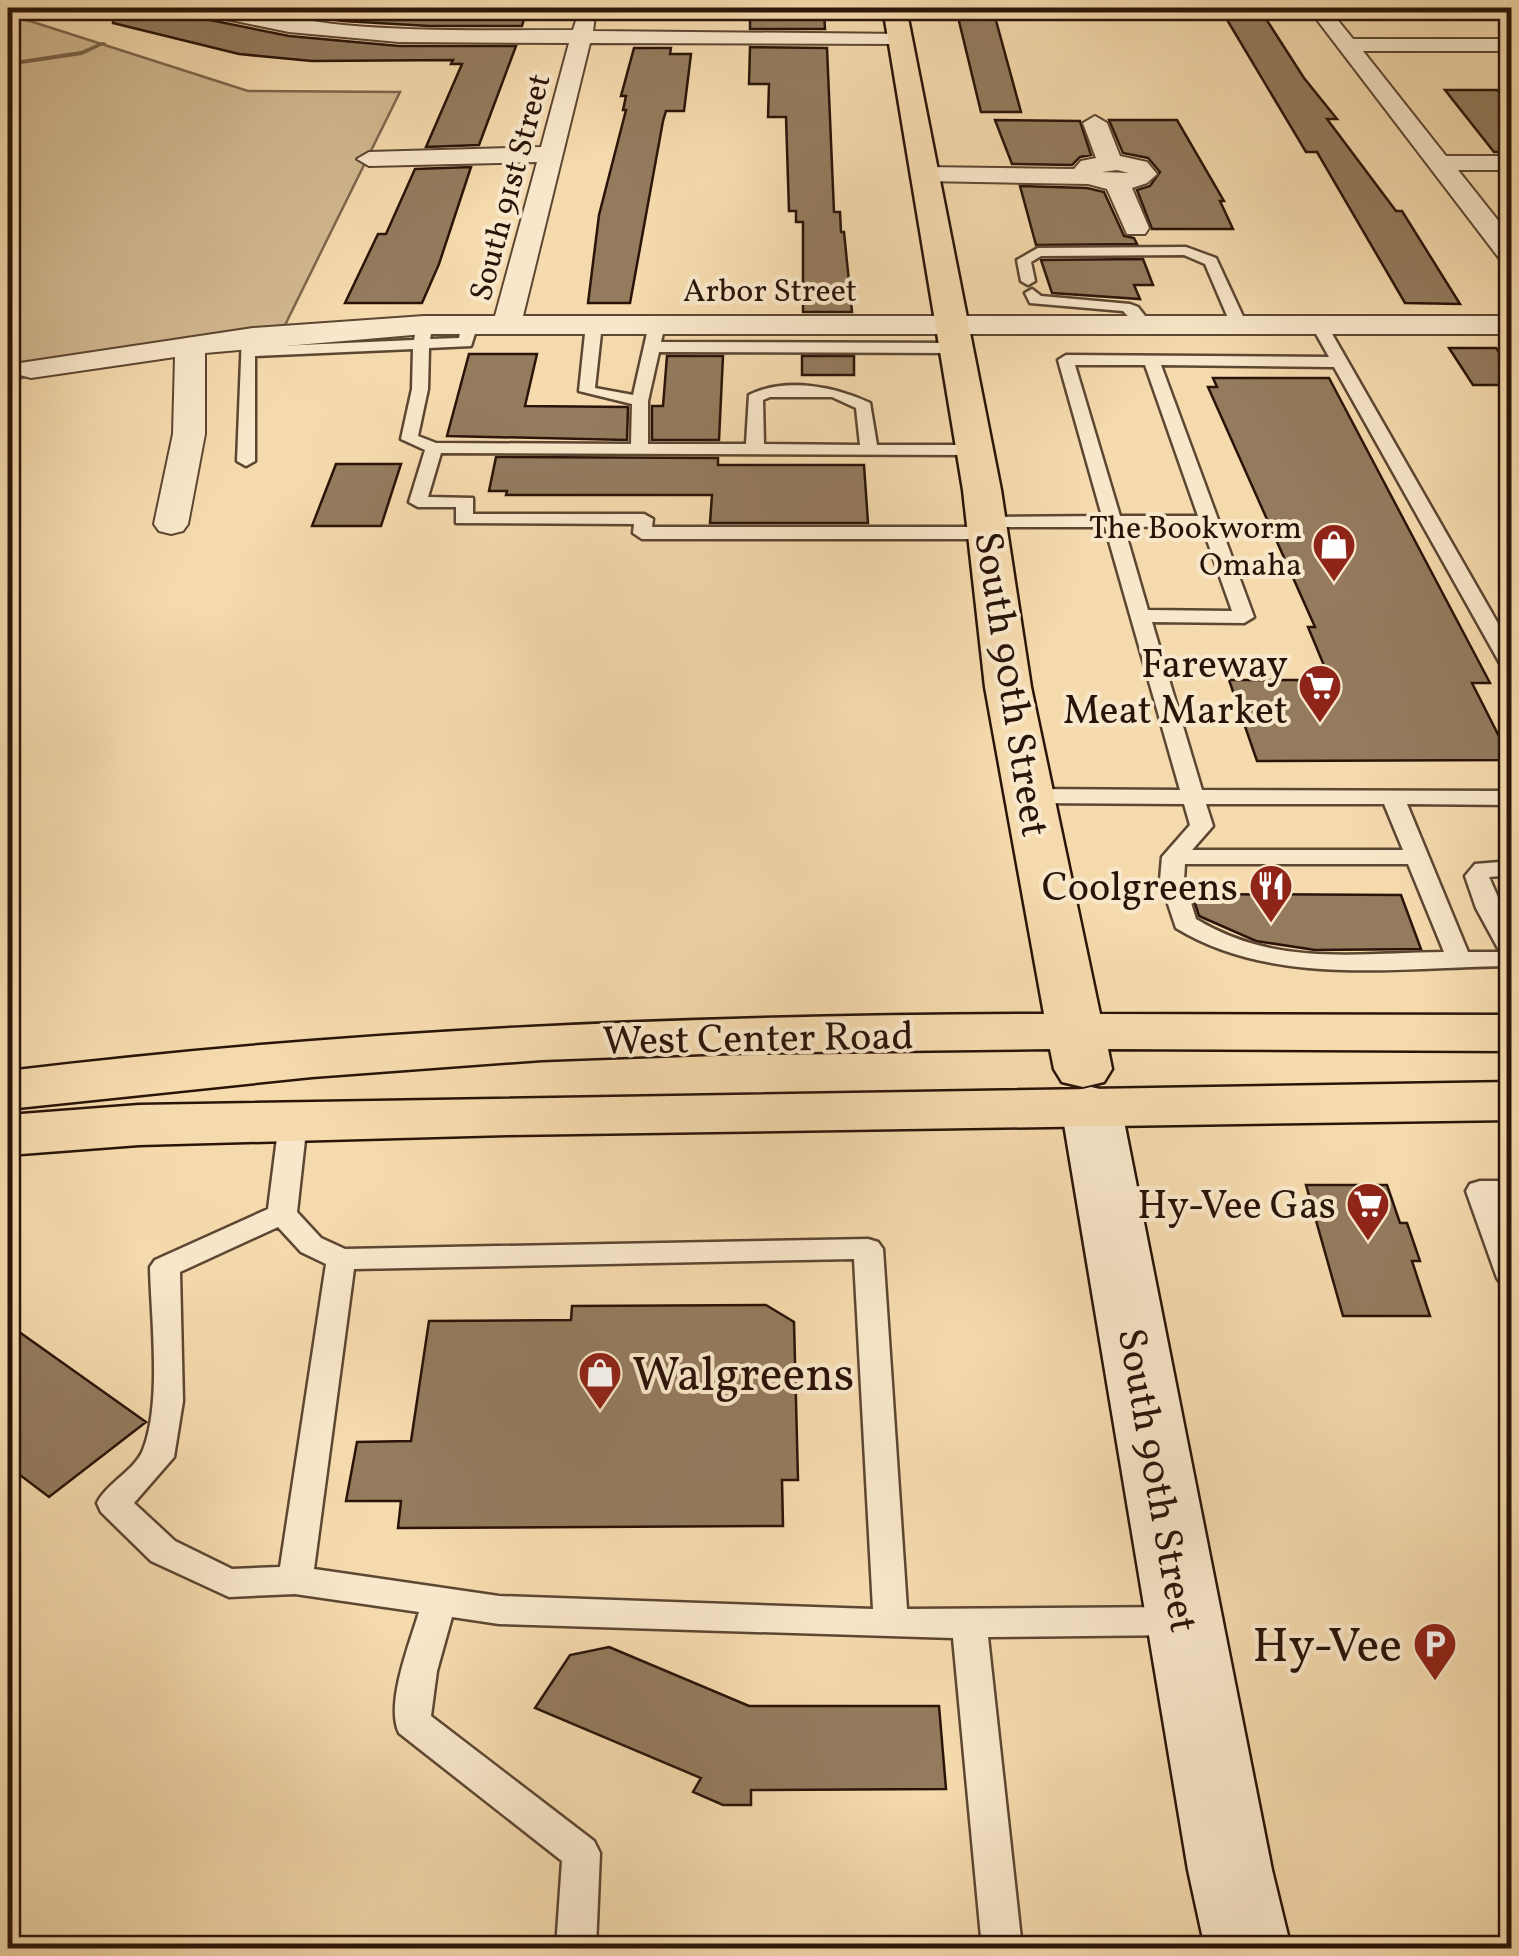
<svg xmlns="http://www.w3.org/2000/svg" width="1519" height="1956" viewBox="0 0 1519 1956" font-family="Vollkorn,serif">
<rect width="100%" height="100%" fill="#f5daad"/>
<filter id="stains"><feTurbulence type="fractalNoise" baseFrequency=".002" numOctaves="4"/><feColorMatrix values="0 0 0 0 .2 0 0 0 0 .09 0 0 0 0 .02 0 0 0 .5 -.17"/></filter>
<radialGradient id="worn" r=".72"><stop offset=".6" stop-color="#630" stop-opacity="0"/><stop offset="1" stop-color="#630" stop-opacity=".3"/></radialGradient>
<path fill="#d2b891" stroke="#7e664d" stroke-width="2.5" d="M8,14L248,91L400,92L284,327L22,368L26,377L8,381Z"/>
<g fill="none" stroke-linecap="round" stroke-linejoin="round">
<path fill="#7a634a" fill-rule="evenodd" d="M102,42L107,43L82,55L8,66V62L81,51Z"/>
</g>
<path fill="#947b5e" stroke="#2a1409" stroke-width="2.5" d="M115,8H188L200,18L289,36L399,46H516L479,145L426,147L462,64H451L453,60L312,61L239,54L113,23Z
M252,8H330L319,13L526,12L522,26H429L343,21Z
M1220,8H1259L1304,78L1337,119H1327L1396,211H1402L1460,304L1405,303L1317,152H1306Z
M771,13H824L825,29H750V15Z
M958,17H995L1021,112H981Z
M750,47L827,48L834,212H840L841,232H844L852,312H803V222H796V211H789L786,117H768L769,84H749Z
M634,48H671L670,54H691L684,111H666L663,121L630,303H588L599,215L626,110H623L626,96H621Z
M1445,90H1497L1512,104V152H1494Z
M995,120L1080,121L1091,155L1080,157L1072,165L1012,164Z
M1109,120H1177L1224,201H1220L1233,229H1152L1137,190L1150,186L1160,172L1148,158L1123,153Z
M471,167L439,264L422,303H345L378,234H386L415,169Z
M1020,186L1087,188L1104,192L1124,236L1134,238L1137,244L1036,245Z
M1143,259L1153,285H1134L1140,299L1052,293L1041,260Z
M1449,348H1496L1512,369V385H1473Z
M469,354H537L525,406L628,407L627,440L447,436Z
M667,356H723L719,440H652V406H663Z
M802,356H854V375H802Z
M1213,378H1329L1490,683H1472L1511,760L1257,761L1229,680H1330L1308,627H1315L1208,387H1217Z
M496,457L718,458V465H864L868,523H710L712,495H506L507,491H489Z
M336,464H401L381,526H312Z
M1192,894L1401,895L1421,949L1315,950L1256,941L1199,916Z
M1306,1185H1387L1400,1223H1407L1420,1261H1412L1430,1316H1343Z
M766,1305L794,1322L798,1480H782L783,1526L398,1528L401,1501H346L357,1442L411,1441L429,1321L571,1320L572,1306Z
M8,1324L146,1422L49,1497L8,1466Z
M609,1647L749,1706H939L946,1789L751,1790V1805H723L693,1792L701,1778L535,1708L570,1655Z"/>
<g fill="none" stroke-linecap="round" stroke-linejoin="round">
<defs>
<path id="service" d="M1186,247L1216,258L1247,325L1244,328L1231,325L1205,264L1184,255L1041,256L1031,262L1035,281L1028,285L1021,281L1017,260L1038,248Z
M1032,289L1041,296L1130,304L1138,307L1152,325L1139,328L1123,311L1030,303L1025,293Z
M594,319L602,324L595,388L633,395L647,333L655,328L663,333L661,342L956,343L964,348L956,353L659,352L648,401V444H746L749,395C785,377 835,386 870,403L877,445H974L983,450L974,455L441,453L428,497L473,498V514H644L653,519L652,527H988L997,533L988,539H642L633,533L634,524L456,523V507H418L409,502L425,450L401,439L412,389L413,349L255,356V461L246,466L237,461L242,335H252L255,347L414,340L416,329L424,324L432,329L430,339L459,338L462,324L470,319L478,324L471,346L429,348L428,389L418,436L436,443L631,444L632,404L579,391L586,324ZM770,397H832L856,408L860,445L764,444L763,400Z
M1319,320L1327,325L1512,648V673L1502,667L1334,367L1161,365L1254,617L1244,623L1152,622L1202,790L1512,791V805L1407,804L1468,952H1500L1476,908L1465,876L1475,864L1512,861V875L1489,877L1512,929V966C1401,967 1274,988 1176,928L1160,880L1162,857L1190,825L1184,804L1029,803L1018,796L1029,789L1180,790L1105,527H987L978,522L987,517L1102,516L1058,360L1066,355L1329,357L1311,325ZM1075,365H1145L1198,516H1120ZM1202,526L1232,611L1148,610L1124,527ZM1206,804H1384L1403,850H1192L1213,826ZM1185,864H1408L1444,952C1354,953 1275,967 1196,919L1184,880Z
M293,1113L303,1116L307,1122L297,1212L321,1238L345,1249L868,1239L878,1242L883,1249L907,1609L1181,1607L1193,1611L1198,1621L1193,1631L1181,1635L988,1637L1022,1948H982L953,1638L499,1624L452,1617L437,1671L431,1716L594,1841L600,1853L596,1948H556L562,1861L399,1733C385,1704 410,1643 419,1612L295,1594L229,1597L151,1561L101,1512L97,1503C107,1483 135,1470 143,1450C162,1402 151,1319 150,1267L155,1260L268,1209L279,1122L283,1116ZM278,1227L301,1252L326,1264L280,1567L232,1569L175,1541L134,1503L174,1457L183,1401L180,1272ZM854,1259L873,1609L499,1596L314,1569L354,1269Z
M1480,1181H1512V1201H1498L1512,1237V1288L1502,1285L1497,1278L1466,1191L1470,1184Z"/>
<path id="minor" d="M191,8C241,5 293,20 343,25C419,32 496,30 573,30L580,8H596L593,31L906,34L909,38L899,44L590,43L523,316H1512V334H424L205,353V434L188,524L183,531L171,534L159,531L154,524L173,434L175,357L31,378L20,375L16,369L20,363L253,328L424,316H495L537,162L369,166L357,159L369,152L541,147L569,43L399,42L289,32L201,14Z
M1308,8H1328L1353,39H1512V51H1363L1446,156H1512V170H1458L1512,238V264L1502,262Z
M1095,116L1107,123L1120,156L1147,162L1157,174L1147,183L1132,188L1149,228L1145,234H1127L1107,189L1088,184L924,181L912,174L924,167L1074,169L1081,161L1096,158L1083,123ZM1117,170L1129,173L1102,172Z"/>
<path id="secondary" d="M1091,1087L1112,1092L1121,1106L1272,1870L1291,1948H1205L1188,1870L1061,1106L1070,1092Z"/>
<path id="primary" d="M883,8H906L1001,490L1031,687L1100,1014L1512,1015V1051L1108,1049L1112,1069L1104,1082L1083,1087L1062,1082L1054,1069L1050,1049L730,1053L542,1060L312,1077L8,1109V1071C352,1029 697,1015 1044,1014L985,687L963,490Z
M1512,1082V1120L507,1135L139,1145L8,1155V1115L139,1105Z"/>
</defs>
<use href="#service" stroke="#5d4632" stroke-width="5"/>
<use href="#minor" stroke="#5d4632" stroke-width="4"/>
<use href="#secondary" stroke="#2a1409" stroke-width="5"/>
<use href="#primary" stroke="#2a1409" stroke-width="5"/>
<use href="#service" fill="#f8e7ca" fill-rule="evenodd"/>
<use href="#minor" fill="#f8e7ca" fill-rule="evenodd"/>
<use href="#secondary" fill="#f8e7ca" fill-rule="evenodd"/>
<use href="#primary" fill="#f5daad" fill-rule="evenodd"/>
</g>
<defs>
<symbol id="shop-pin" viewBox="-11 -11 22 30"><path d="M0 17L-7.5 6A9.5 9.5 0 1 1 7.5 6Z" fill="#8f2418" stroke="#f8e7ca"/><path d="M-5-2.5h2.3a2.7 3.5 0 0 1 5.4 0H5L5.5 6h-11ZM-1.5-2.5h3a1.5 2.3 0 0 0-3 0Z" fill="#fff"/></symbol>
<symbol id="supermarket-pin" viewBox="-11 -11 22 30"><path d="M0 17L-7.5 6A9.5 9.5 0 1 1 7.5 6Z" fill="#8f2418" stroke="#f8e7ca"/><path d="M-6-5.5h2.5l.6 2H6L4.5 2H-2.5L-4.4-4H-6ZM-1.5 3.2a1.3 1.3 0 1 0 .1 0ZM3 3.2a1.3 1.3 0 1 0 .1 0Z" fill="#fff"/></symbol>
<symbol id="restaurant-pin" viewBox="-11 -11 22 30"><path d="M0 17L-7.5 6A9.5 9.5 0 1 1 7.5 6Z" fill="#8f2418" stroke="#f8e7ca"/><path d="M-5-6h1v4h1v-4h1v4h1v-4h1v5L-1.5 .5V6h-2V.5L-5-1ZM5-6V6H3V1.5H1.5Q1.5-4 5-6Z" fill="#fff"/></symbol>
<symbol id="parking-pin" viewBox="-11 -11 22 30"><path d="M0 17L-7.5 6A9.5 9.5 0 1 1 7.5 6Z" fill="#8f2418" stroke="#f8e7ca"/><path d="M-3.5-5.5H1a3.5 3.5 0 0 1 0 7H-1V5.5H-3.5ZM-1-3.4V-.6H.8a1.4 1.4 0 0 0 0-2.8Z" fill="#fff"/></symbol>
</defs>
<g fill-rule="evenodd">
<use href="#shop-pin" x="1309" y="520" width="50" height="68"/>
<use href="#supermarket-pin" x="1295" y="661" width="50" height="68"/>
<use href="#restaurant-pin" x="1246" y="861" width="50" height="68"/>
<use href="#supermarket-pin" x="1343" y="1179" width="50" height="68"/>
<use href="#shop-pin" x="575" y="1348" width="50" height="68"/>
<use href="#parking-pin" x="1410" y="1619" width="50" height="68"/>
</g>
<g text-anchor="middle" stroke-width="8" stroke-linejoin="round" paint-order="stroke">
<g font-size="32" fill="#2a1409" stroke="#f8e7ca">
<text transform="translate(509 187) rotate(-75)" y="11">South 91st Street</text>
<text x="770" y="301">Arbor Street</text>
</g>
<g font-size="32" fill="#2a1409" stroke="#f8e7ca" text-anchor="end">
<text x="1302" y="538">The Bookworm<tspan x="1302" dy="37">Omaha</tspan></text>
</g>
<g font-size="40" fill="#2a1409" stroke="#f8e7ca" text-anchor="end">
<text x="1288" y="677">Fareway<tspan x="1288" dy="46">Meat Market</tspan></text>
<text x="1238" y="900">Coolgreens</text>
<text x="1336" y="1218">Hy-Vee Gas</text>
</g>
<g font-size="40" fill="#2a1409" stroke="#f8e7ca">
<text transform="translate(1013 684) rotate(81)" y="14">South 90th Street</text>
<text transform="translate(758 1037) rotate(-1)" y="14">West Center Road</text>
<text transform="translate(1159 1480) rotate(80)" y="14">South 90th Street</text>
</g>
<g font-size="48" fill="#2a1409" stroke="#f8e7ca" text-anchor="start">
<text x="632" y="1390">Walgreens</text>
<text x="1402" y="1661" text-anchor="end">Hy-Vee</text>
</g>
</g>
<rect width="1519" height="1956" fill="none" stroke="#f5daad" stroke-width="40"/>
<rect x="10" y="10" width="1499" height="1936" fill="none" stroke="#2a1409" stroke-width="5"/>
<rect x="20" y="20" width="1479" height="1916" fill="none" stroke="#2a1409" stroke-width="2.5"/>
<rect width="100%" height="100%" filter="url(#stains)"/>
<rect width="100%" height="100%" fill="url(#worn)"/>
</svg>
